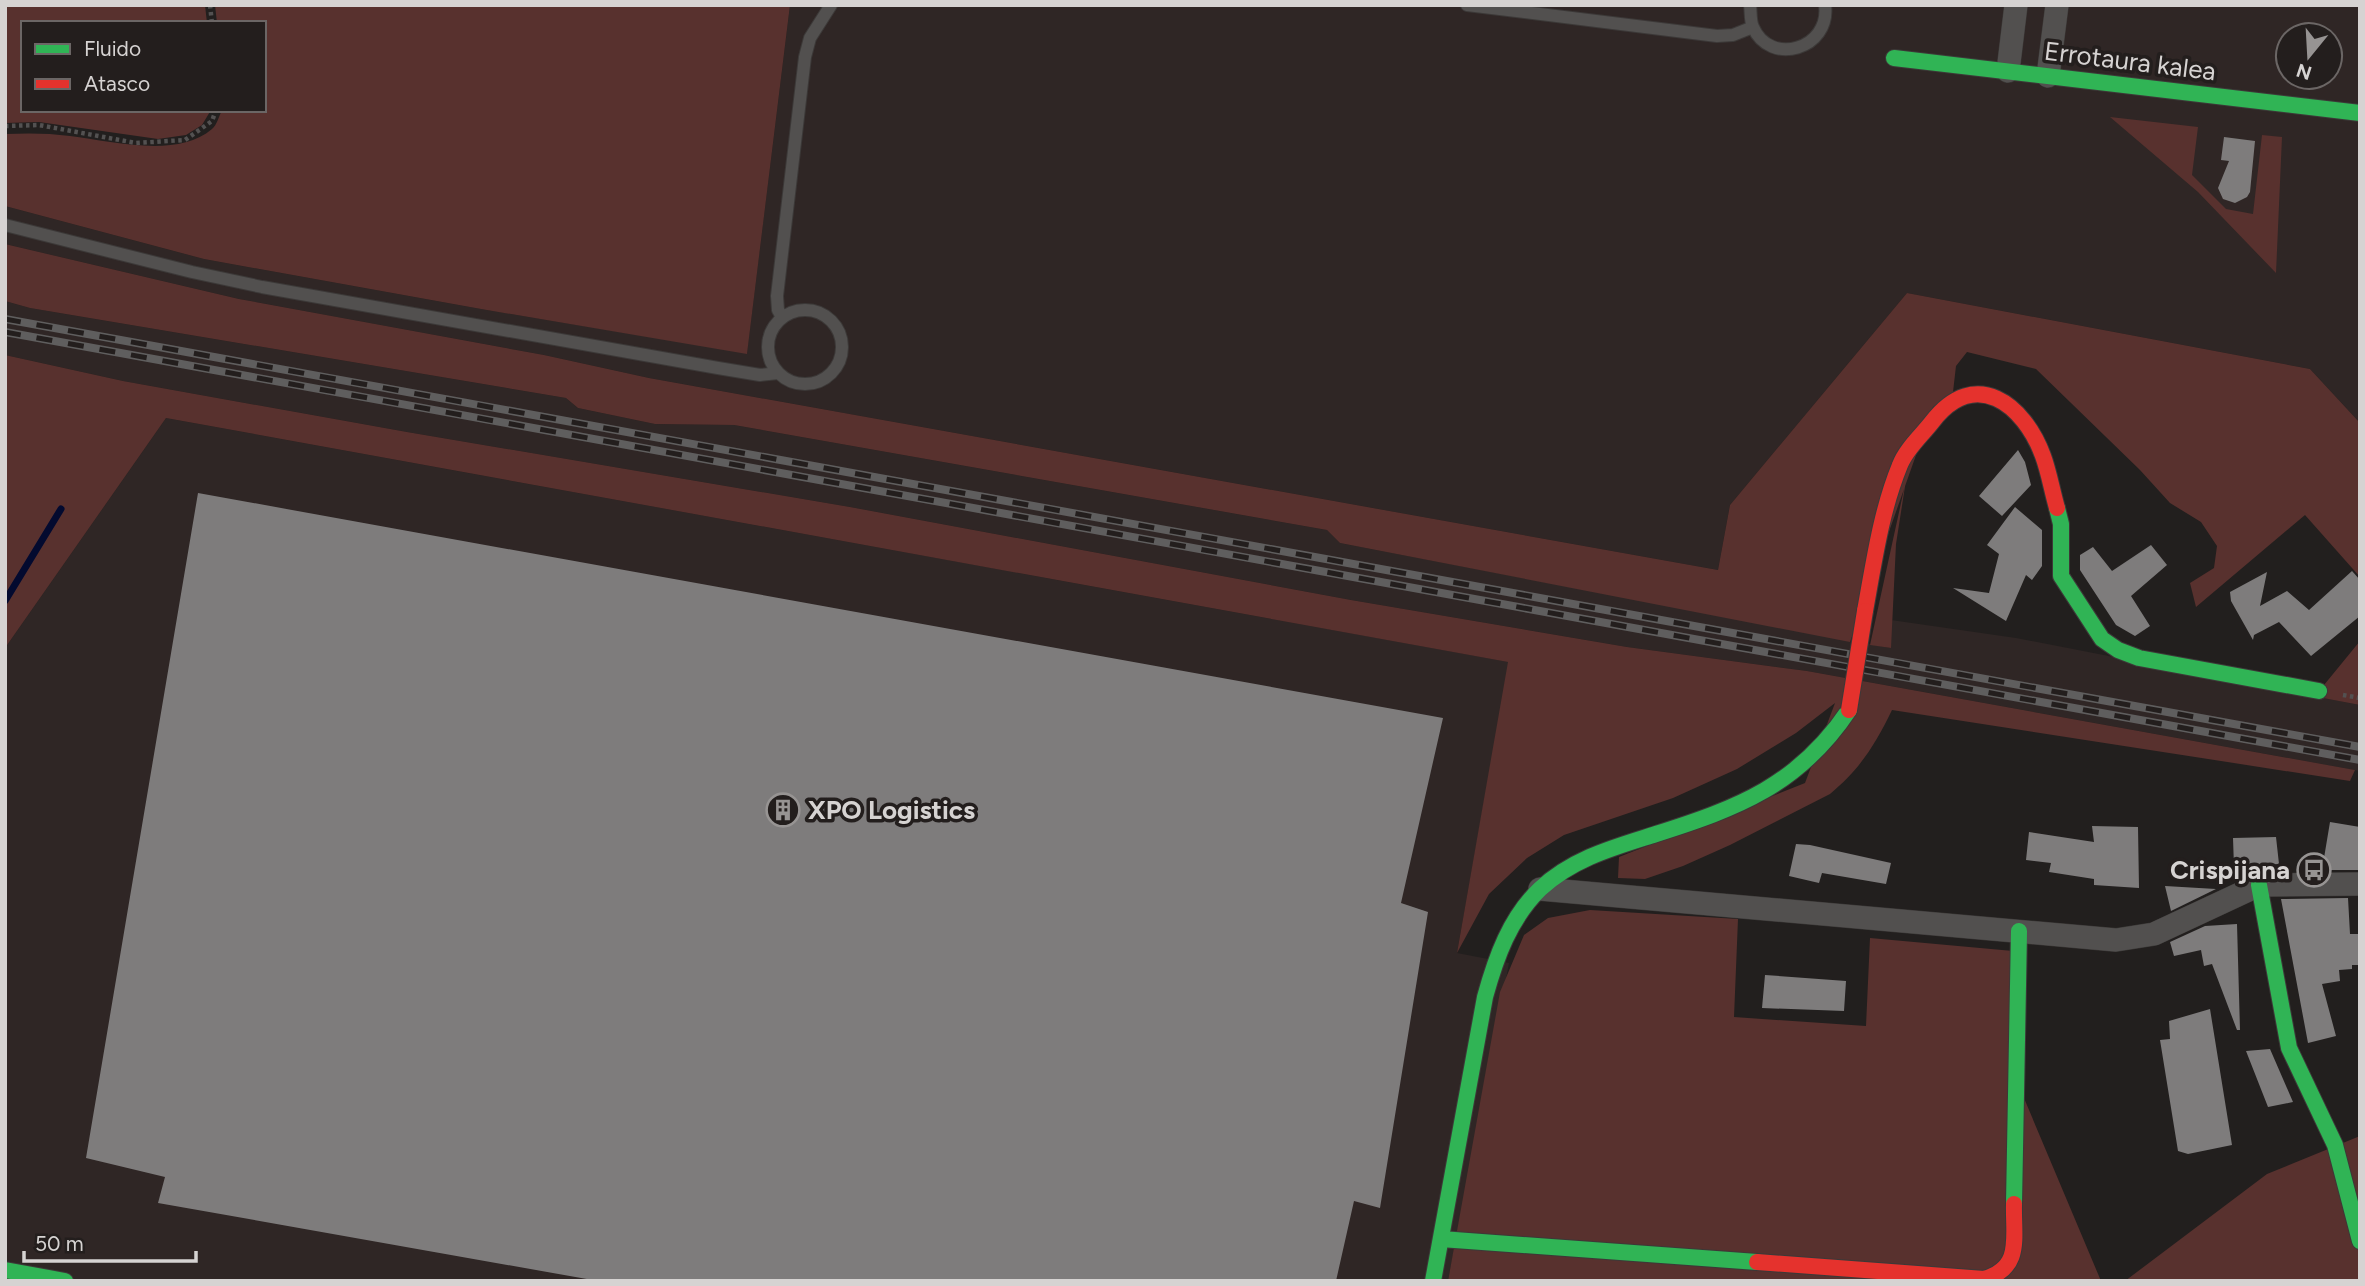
<svg xmlns="http://www.w3.org/2000/svg" width="2365" height="1286" viewBox="0 0 2365 1286" font-family="Figtree,sans-serif">
<rect width="100%" height="100%" fill="#221f1e"/>
<path fill="#2f2625" fill-rule="evenodd" d="M790,5H2360V423L2310,369L1907,293L1730,505L1718,570L649,378L544,355L239,299L5,244V206L204,259L481,309L747,353ZM2288,35H2330V77H2288Z
M5,301L30,308L566,398L578,408L655,424L734,425L1327,530L1340,543L1890,648L1891,620L2016,638L2360,705V771L1807,671L1627,647L1351,600L850,507L407,432L123,381L5,355Z
M166,418L1509,662L1457,953L1509,963L1448,1281H5V648Z"/>
<path fill="#58312e" d="M5,5H205L207,23H23V110H211L202,125L186,135L158,139L39,122L5,123Z
M215,5H790L747,354L481,309L204,259L5,206V134C27,133 49,133 70,136C112,141 177,159 212,129C217,125 219,116 222,110H264V23H217Z
M2110,117L2198,127L2192,175L2226,209L2253,214L2262,135L2282,137L2276,273L2198,192Z
M5,244L239,299L544,355L649,378L1718,570L1730,505L1907,293L2310,369L2360,423V577L2305,515L2196,607L2190,583L2214,568L2217,546L2201,522L2170,503L2140,470L2036,369L1967,352L1956,366L1953,392L1933,407L1850,642L1340,543L1327,530L734,425L655,424L578,408L566,398L30,308L5,301Z
M5,355L123,381L407,432L850,507L1351,600L1627,647L1807,671L2355,770L2350,781L1892,710C1875,745 1860,769 1830,794L1730,845L1683,866L1645,879L1618,878L1619,857L1805,783L1835,703L1796,733L1737,769L1673,798L1564,835L1527,858L1489,894L1457,953L1508,662L166,418L5,648Z
M1906,480L1896,544L1891,648L1870,645Z
M2360,641V705L2323,698L2324,685Z
M1590,910L1738,919L1734,1017L1866,1026L1870,938L2013,951L2021,1091L2101,1281H1448L1500,992L1524,935L1548,918Z
M2360,1136V1281H2125L2267,1174Z"/>
<g fill="none" stroke-linecap="round" stroke-linejoin="round">
<path stroke="#030a2f" stroke-width="7" d="M5,601L61,509"/>
</g>
<path fill="#7e7c7c" d="M2224,137L2255,141L2250,192L2247,197L2235,203L2223,199L2218,188L2229,161L2221,160Z
M2018,450L2025,462L2031,485L2002,516L1979,496Z
M198,493L1443,718L1401,903L1428,912L1380,1208L1354,1201L1336,1281H598L158,1203L165,1177L86,1158Z
M2015,507L2042,530V566L2032,580L2026,575L2006,621L1953,588L1989,593L1999,554L1987,545Z
M2151,545L2167,565L2131,596L2150,626L2135,636L2116,625L2080,570V555L2093,547L2112,571Z
M2352,571L2360,580V616L2311,656L2279,622L2254,635L2253,640L2231,601L2230,592L2267,572L2260,606L2287,591L2309,610Z
M2330,822L2360,827V870H2322Z
M2092,826L2138,827L2139,888L2094,885V879L2049,872L2051,863L2026,860L2029,832L2094,842Z
M2276,837L2279,864L2234,867L2233,838Z
M1796,844L1810,845L1891,863L1886,884L1822,873L1819,883L1789,876Z
M2165,886L2216,889L2171,911Z
M2348,898L2350,934H2360V965H2352V969L2339,970L2340,981L2322,984L2336,1036L2308,1043L2281,899Z
M2237,924L2240,1030H2237L2212,964L2204,966L2201,950L2174,956L2170,942L2205,926Z
M1765,975L1846,981L1844,1011L1762,1008Z
M2210,1009L2232,1145L2188,1154L2178,1151L2160,1040L2170,1039L2169,1021Z
M2270,1049L2293,1102L2268,1107L2246,1051Z"/>
<g fill="none" stroke-linecap="round" stroke-linejoin="round">
<defs>
<path id="lane" d="M1467,5L1717,36L1733,35L1753,27
M1750,5C1751,11 1750,21 1753,27C1770,67 1831,49 1825,5
M5,225L192,272L262,287L718,368L760,375L778,373
M768 347a37 37 0 1 1 74 0a37 37 0 1 1-74 0Z
M782,317L778,310L777,296L805,57L810,38L831,5"/>
<path id="street" d="M2008,71L2016,5
M2048,76L2057,5
M1540,889L2116,940L2154,934L2259,885L2360,884"/>
<path id="fast" d="M1894,58L2360,113
M2057,508L2061,524V576L2102,639L2118,650L2139,658L2319,691
M2259,885L2289,1048L2335,1145L2360,1241
M2014,1204L2019,931
M1441,1239L1757,1262
M5,1270L65,1281
M1433,1281L1485,997C1496,957 1510,918 1540,889C1573,858 1615,847 1656,834C1738,808 1799,785 1849,710"/>
<path id="jam" d="M1865,611C1874,562 1881,511 1900,465C1906,449 1922,435 1932,422C1975,366 2024,404 2043,456C2049,472 2052,491 2057,508
M1757,1262L1984,1279C2023,1268 2013,1237 2014,1204"/>
</defs>
<use href="#lane" stroke="#3c3938" stroke-width="14"/>
<use href="#street" stroke="#3c3938" stroke-width="24"/>
<use href="#fast" stroke="#3c3938" stroke-width="18"/>
<use href="#jam" stroke="#3c3938" stroke-width="18"/>
<path stroke="#535151" stroke-width="4.5" stroke-dasharray="3.5 3.5" stroke-linecap="butt" d="M210,5L212,23
M5,126L39,125L136,143L185,140L212,121L216,110
M2343,695L2360,698"/>
<use href="#lane" stroke="#52504f" stroke-width="12"/>
<use href="#street" stroke="#52504f" stroke-width="23"/>
<use href="#fast" stroke="#30b455" stroke-width="16"/>
<use href="#jam" stroke="#e5322d" stroke-width="16"/>
<defs>
<path id="rail" d="M5,319L2360,747
M5,332L2360,760"/>
</defs>
<use href="#rail" stroke="#5f5e5e" stroke-width="8"/>
<use href="#rail" stroke="#231e1d" stroke-width="5" stroke-dasharray="16" stroke-linecap="butt"/>
<defs>
<path id="jam-bridge" d="M1849,710L1865,611"/>
</defs>
<use href="#jam-bridge" stroke="#3c3938" stroke-width="18" stroke-linecap="butt"/>
<use href="#jam-bridge" stroke="#e5322d" stroke-width="16"/>
</g>
<defs>
<symbol id="building-ring" viewBox="-11 -11 22 22"><circle r="9.5" fill="#231e1d" stroke="#979493" stroke-width="1.5"/><path d="M-4-6H4V6H1V3H-1V6H-4ZM-2.5-4.3h1.7v1.8h-1.7ZM.8-4.3h1.7v1.8H.8ZM-2.5-1h1.7V.8h-1.7ZM.8-1h1.7V.8H.8Z" fill="#979493"/></symbol>
<symbol id="bus-ring" viewBox="-11 -11 22 22"><circle r="9.5" fill="#231e1d" stroke="#979493" stroke-width="1.5"/><path d="M-5-6H5V4H4V6H2V4H-2V6H-4V4H-5ZM-3.5-4V0h7V-4ZM-3.5 1.2v1.5H-2V1.2ZM2 1.2v1.5H3.5V1.2Z" fill="#979493"/></symbol>
</defs>
<g fill-rule="evenodd">
<use href="#building-ring" x="764" y="791" width="38" height="38"/>
<use href="#bus-ring" x="2295" y="851" width="38" height="38"/>
</g>
<g text-anchor="middle" stroke-width="7" stroke-linejoin="round" paint-order="stroke">
<g font-size="26" fill="#d6d3d2" stroke="#231e1d">
<text transform="translate(2130 61) rotate(7)" y="9">Errotaura kalea</text>
</g>
<g font-size="26" font-weight="bold" fill="#d6d3d2" stroke="#231e1d" text-anchor="start">
<text x="808" y="819">XPO Logistics</text>
<text x="2290" y="879" text-anchor="end">Crispijana</text>
</g>
</g>
<rect width="2365" height="1286" fill="none" stroke="#d6d3d2" stroke-width="14"/>
<rect x="21" y="21" width="245" height="91" fill="#231e1d" stroke="#6b6665" stroke-width="2"/>
<rect x="35" y="44" width="35" height="10" fill="#30b455" stroke="#6b6665" stroke-width="2"/>
<text x="84" y="56" font-size="21" fill="#d6d3d2">Fluido</text>
<rect x="35" y="79" width="35" height="10" fill="#e5322d" stroke="#6b6665" stroke-width="2"/>
<text x="84" y="91" font-size="21" fill="#d6d3d2">Atasco</text>
<g transform="translate(2309 56) rotate(198)"><circle r="33" fill="#231e1d" stroke="#6b6665" stroke-width="2"/>
<path d="M0-5L12 26L0 18L-12 26Z" fill="#979493"/>
<text y="-10" font-size="19" font-weight="bold" text-anchor="middle" fill="#d6d3d2">N</text>
</g>
<path d="M24 1251v10h172v-10" fill="none" stroke="#d6d3d2" stroke-width="3.5"/>
<text x="35" y="1251" font-size="21" fill="#d6d3d2" stroke="#231e1d" stroke-width="5" paint-order="stroke">50 m</text>
</svg>
